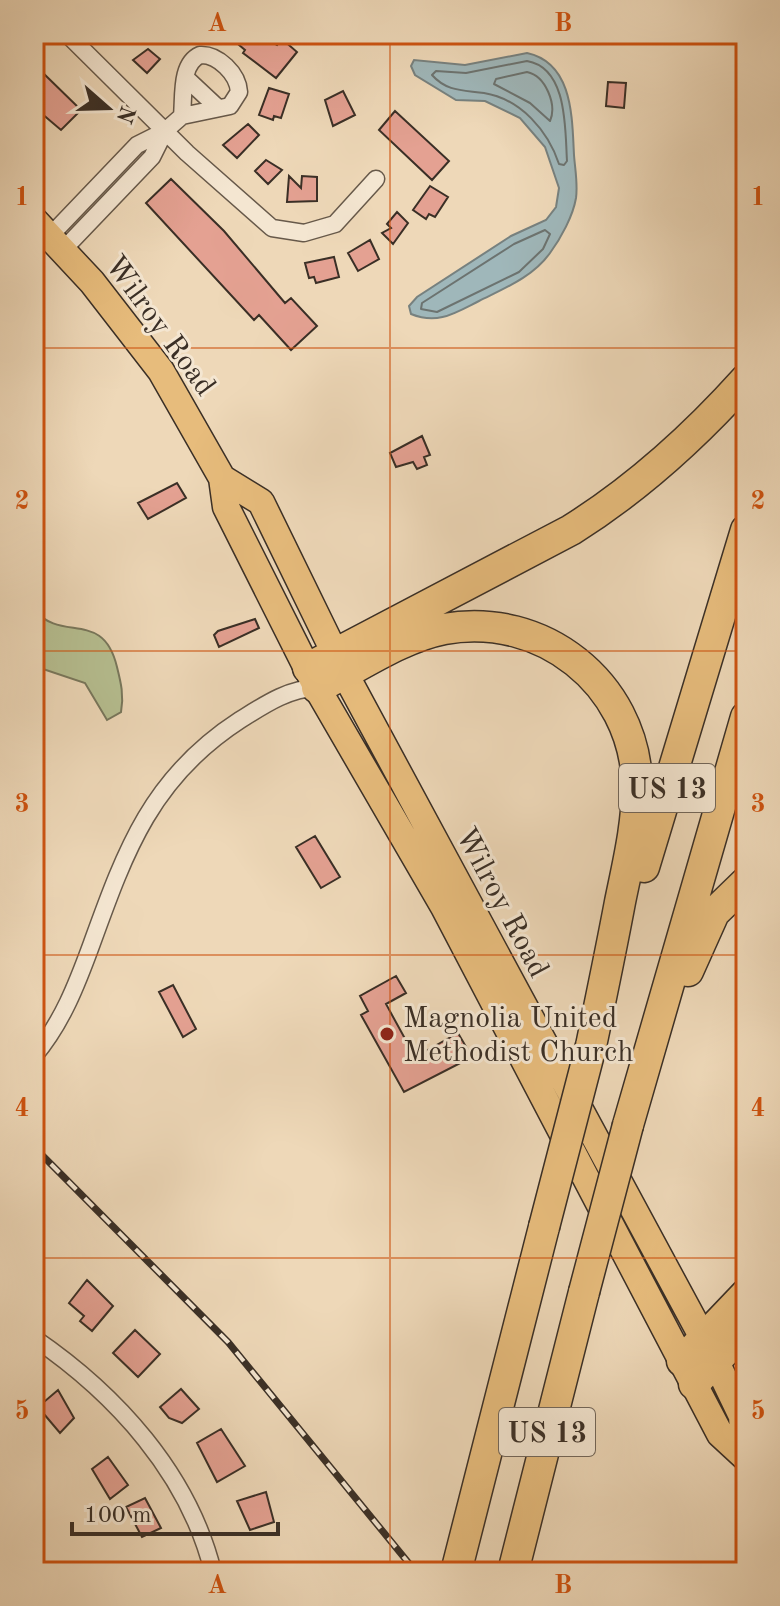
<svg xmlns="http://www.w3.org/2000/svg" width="780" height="1606" viewBox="0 0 780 1606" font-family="'Old Standard TT',serif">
<rect width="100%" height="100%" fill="#eed8b8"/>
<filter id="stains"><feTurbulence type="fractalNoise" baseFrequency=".0025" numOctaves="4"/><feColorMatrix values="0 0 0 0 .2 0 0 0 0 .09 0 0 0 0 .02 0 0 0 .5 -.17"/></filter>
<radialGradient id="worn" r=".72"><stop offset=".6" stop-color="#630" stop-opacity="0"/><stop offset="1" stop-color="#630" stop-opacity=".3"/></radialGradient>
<path fill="#b6bf91" stroke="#78775c" stroke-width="2" d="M34,610C63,643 103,609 117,667C121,683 124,695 121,712L107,720L85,683L34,666Z"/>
<path fill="#9fb7ba" stroke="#77817f" stroke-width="2" d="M527,53C573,63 572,117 574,155C575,169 578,184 576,198C573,216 561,238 550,253C533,277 505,288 479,301C455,313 438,325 411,314L409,306L417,297L511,236L546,220L556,207L559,188L545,147L520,118L485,101L456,100L415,75L411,66L414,60L465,65Z"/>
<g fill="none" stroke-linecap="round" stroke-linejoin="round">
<path stroke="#6c7370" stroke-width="2" d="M527,61C568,68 565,130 567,161L564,165L559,164C548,131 521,99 484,93C464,90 447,92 432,75L436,71L466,73Z
M527,72C546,76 557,105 550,121L530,103L494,84L496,79Z
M545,230L550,234L543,249L519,272L437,312L421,309L422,303L514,244Z"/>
</g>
<path fill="#e4a192" stroke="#3a2f26" stroke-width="2" d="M226,34H258L277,45L282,39L297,52L276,78L243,53L245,50Z
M148,49L160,59L147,73L133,60Z
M41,71L81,110L61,130L34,107V79Z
M608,82L626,83L624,108L606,106Z
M269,88L289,94L281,118L274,116L273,120L259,115Z
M343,91L355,115L333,126L325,100Z
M395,111L449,161L432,180L379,130Z
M248,124L259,135L237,158L223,145Z
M266,160L282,170L268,184L255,171Z
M289,176L301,188L302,176L317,177V201L287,202Z
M171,179L224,231L285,303L291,298L317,326L291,350L259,315L254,320L146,203Z
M430,186L448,197L435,217L429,214L426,219L413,210Z
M397,212L408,223L393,244L382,233L391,228L387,224Z
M370,240L379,259L358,271L348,253Z
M334,257L339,277L316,283L314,277L309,278L305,263Z
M422,436L430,455L424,457L427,465L417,469L413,462L396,467L390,453Z
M177,483L186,498L148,519L138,503Z
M255,619L259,628L219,647L214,635L218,631Z
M315,836L340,877L321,888L296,847Z
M396,976L406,993L386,1004L415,1057L458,1033L472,1057L404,1092L361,1015L368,1011L360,996Z
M173,985L196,1029L183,1037L159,992Z
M87,1280L113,1306L92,1331L80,1321L84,1316L69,1303Z
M135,1330L160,1354L138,1377L113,1353Z
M181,1389L199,1409L182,1423L169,1418L160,1407Z
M58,1390L74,1418L60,1433L38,1407Z
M221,1429L245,1466L217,1482L197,1443Z
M108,1457L128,1485L110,1499L92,1469Z
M266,1492L274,1522L250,1530L237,1501Z
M145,1498L161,1528L142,1537L126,1507Z"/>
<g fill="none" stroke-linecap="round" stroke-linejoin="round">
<defs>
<path id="minor" d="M67,34L187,153L272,228L304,233L335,224L376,179
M200,55C218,54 238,74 239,92L230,106L182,116C184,96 180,64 200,55Z
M186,78L217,107
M50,236L137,145L165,131L182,116
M63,250L152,157L165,131
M34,1056C62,1023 77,984 92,943C126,849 152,777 240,720C264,705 289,688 317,688
M34,1338C116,1394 189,1474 213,1572"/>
<path id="primary" d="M34,220L92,282L161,371L222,478L226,507L317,688L444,907L720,1434L746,1458
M222,478L261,502L345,674L716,1362L742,1416L745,1457"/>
<path id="motorway" d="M308,668L571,530C638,488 693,438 746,379
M317,688C358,668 399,638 444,629C542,611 633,683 637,782C638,822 628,863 620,902C611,950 601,998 591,1046
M644,867L746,530
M688,971L714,913L746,882
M628,1125L746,717
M682,1361L746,1294
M694,1384L746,1329
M456,1572L544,1227
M513,1572L584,1292"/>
</defs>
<use href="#minor" stroke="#67594a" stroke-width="19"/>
<use href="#primary" stroke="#3a2f26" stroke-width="29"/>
<use href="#motorway" stroke="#3a2f26" stroke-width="33"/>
<use href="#minor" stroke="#f4e6d1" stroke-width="16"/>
<use href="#primary" stroke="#e7bc7c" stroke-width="26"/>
<use href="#motorway" stroke="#e7bc7c" stroke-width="30"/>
<defs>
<path id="rail" d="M34,1147L228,1342L416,1572"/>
</defs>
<use href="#rail" stroke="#3a2f26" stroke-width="7"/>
<use href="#rail" stroke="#f4e6d1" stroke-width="4" stroke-dasharray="12" stroke-linecap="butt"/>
<defs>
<path id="motorway-bridge" d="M544,1227L591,1046
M584,1292L628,1125"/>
</defs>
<use href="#motorway-bridge" stroke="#3a2f26" stroke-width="33" stroke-linecap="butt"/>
<use href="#motorway-bridge" stroke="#e7bc7c" stroke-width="30"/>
</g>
<path fill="none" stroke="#ce5310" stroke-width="2" stroke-opacity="0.55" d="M390,34V1572M34,348H746M34,651H746M34,955H746M34,1258H746"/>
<circle fill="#8f2418" stroke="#f4e6d1" stroke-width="3" cx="387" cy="1034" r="8"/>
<g text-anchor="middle" stroke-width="6" stroke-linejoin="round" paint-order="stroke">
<g fill="#f4e6d1" stroke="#726659" stroke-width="2">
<rect x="619" y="764" width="96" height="48" rx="6"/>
<rect x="499" y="1408" width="96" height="48" rx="6"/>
</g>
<g font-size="28" font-weight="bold" fill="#3a2f26">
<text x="667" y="798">US 13</text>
<text x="547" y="1442">US 13</text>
</g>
<g font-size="30" fill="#3a2f26" stroke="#f4e6d1">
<text transform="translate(161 325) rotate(54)" y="10">Wilroy Road</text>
<text transform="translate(503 902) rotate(62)" y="10">Wilroy Road</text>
</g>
<g font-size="30" fill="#3a2f26" stroke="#f4e6d1" text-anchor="start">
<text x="403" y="1027">Magnolia United<tspan x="403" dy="34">Methodist Church</tspan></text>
</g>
</g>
<rect width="780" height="1606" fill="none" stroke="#eed8b8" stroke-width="88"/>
<g transform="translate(108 108) rotate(110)" stroke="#f4e6d1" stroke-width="6" paint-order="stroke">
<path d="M0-6L14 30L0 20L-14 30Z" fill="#3a2f26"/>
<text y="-12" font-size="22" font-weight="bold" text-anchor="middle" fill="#3a2f26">N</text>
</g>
<path d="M72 1522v12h206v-12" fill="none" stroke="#3a2f26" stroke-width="4"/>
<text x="84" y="1522" font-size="24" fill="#3a2f26" stroke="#f4e6d1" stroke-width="6" paint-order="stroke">100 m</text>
<rect x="44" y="44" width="692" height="1518" fill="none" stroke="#ce5310" stroke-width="3"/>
<g font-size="26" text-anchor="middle" font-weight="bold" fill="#ce5310">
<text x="217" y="31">A</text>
<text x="563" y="31">B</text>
<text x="22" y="205">1</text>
<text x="758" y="205">1</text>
<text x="22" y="509">2</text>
<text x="758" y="509">2</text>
<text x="22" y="812">3</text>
<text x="758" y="812">3</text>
<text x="22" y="1116">4</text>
<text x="758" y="1116">4</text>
<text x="22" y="1419">5</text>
<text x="758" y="1419">5</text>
<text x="217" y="1593">A</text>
<text x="563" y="1593">B</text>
</g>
<rect width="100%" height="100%" filter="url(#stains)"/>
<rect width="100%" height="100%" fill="url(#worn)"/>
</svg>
